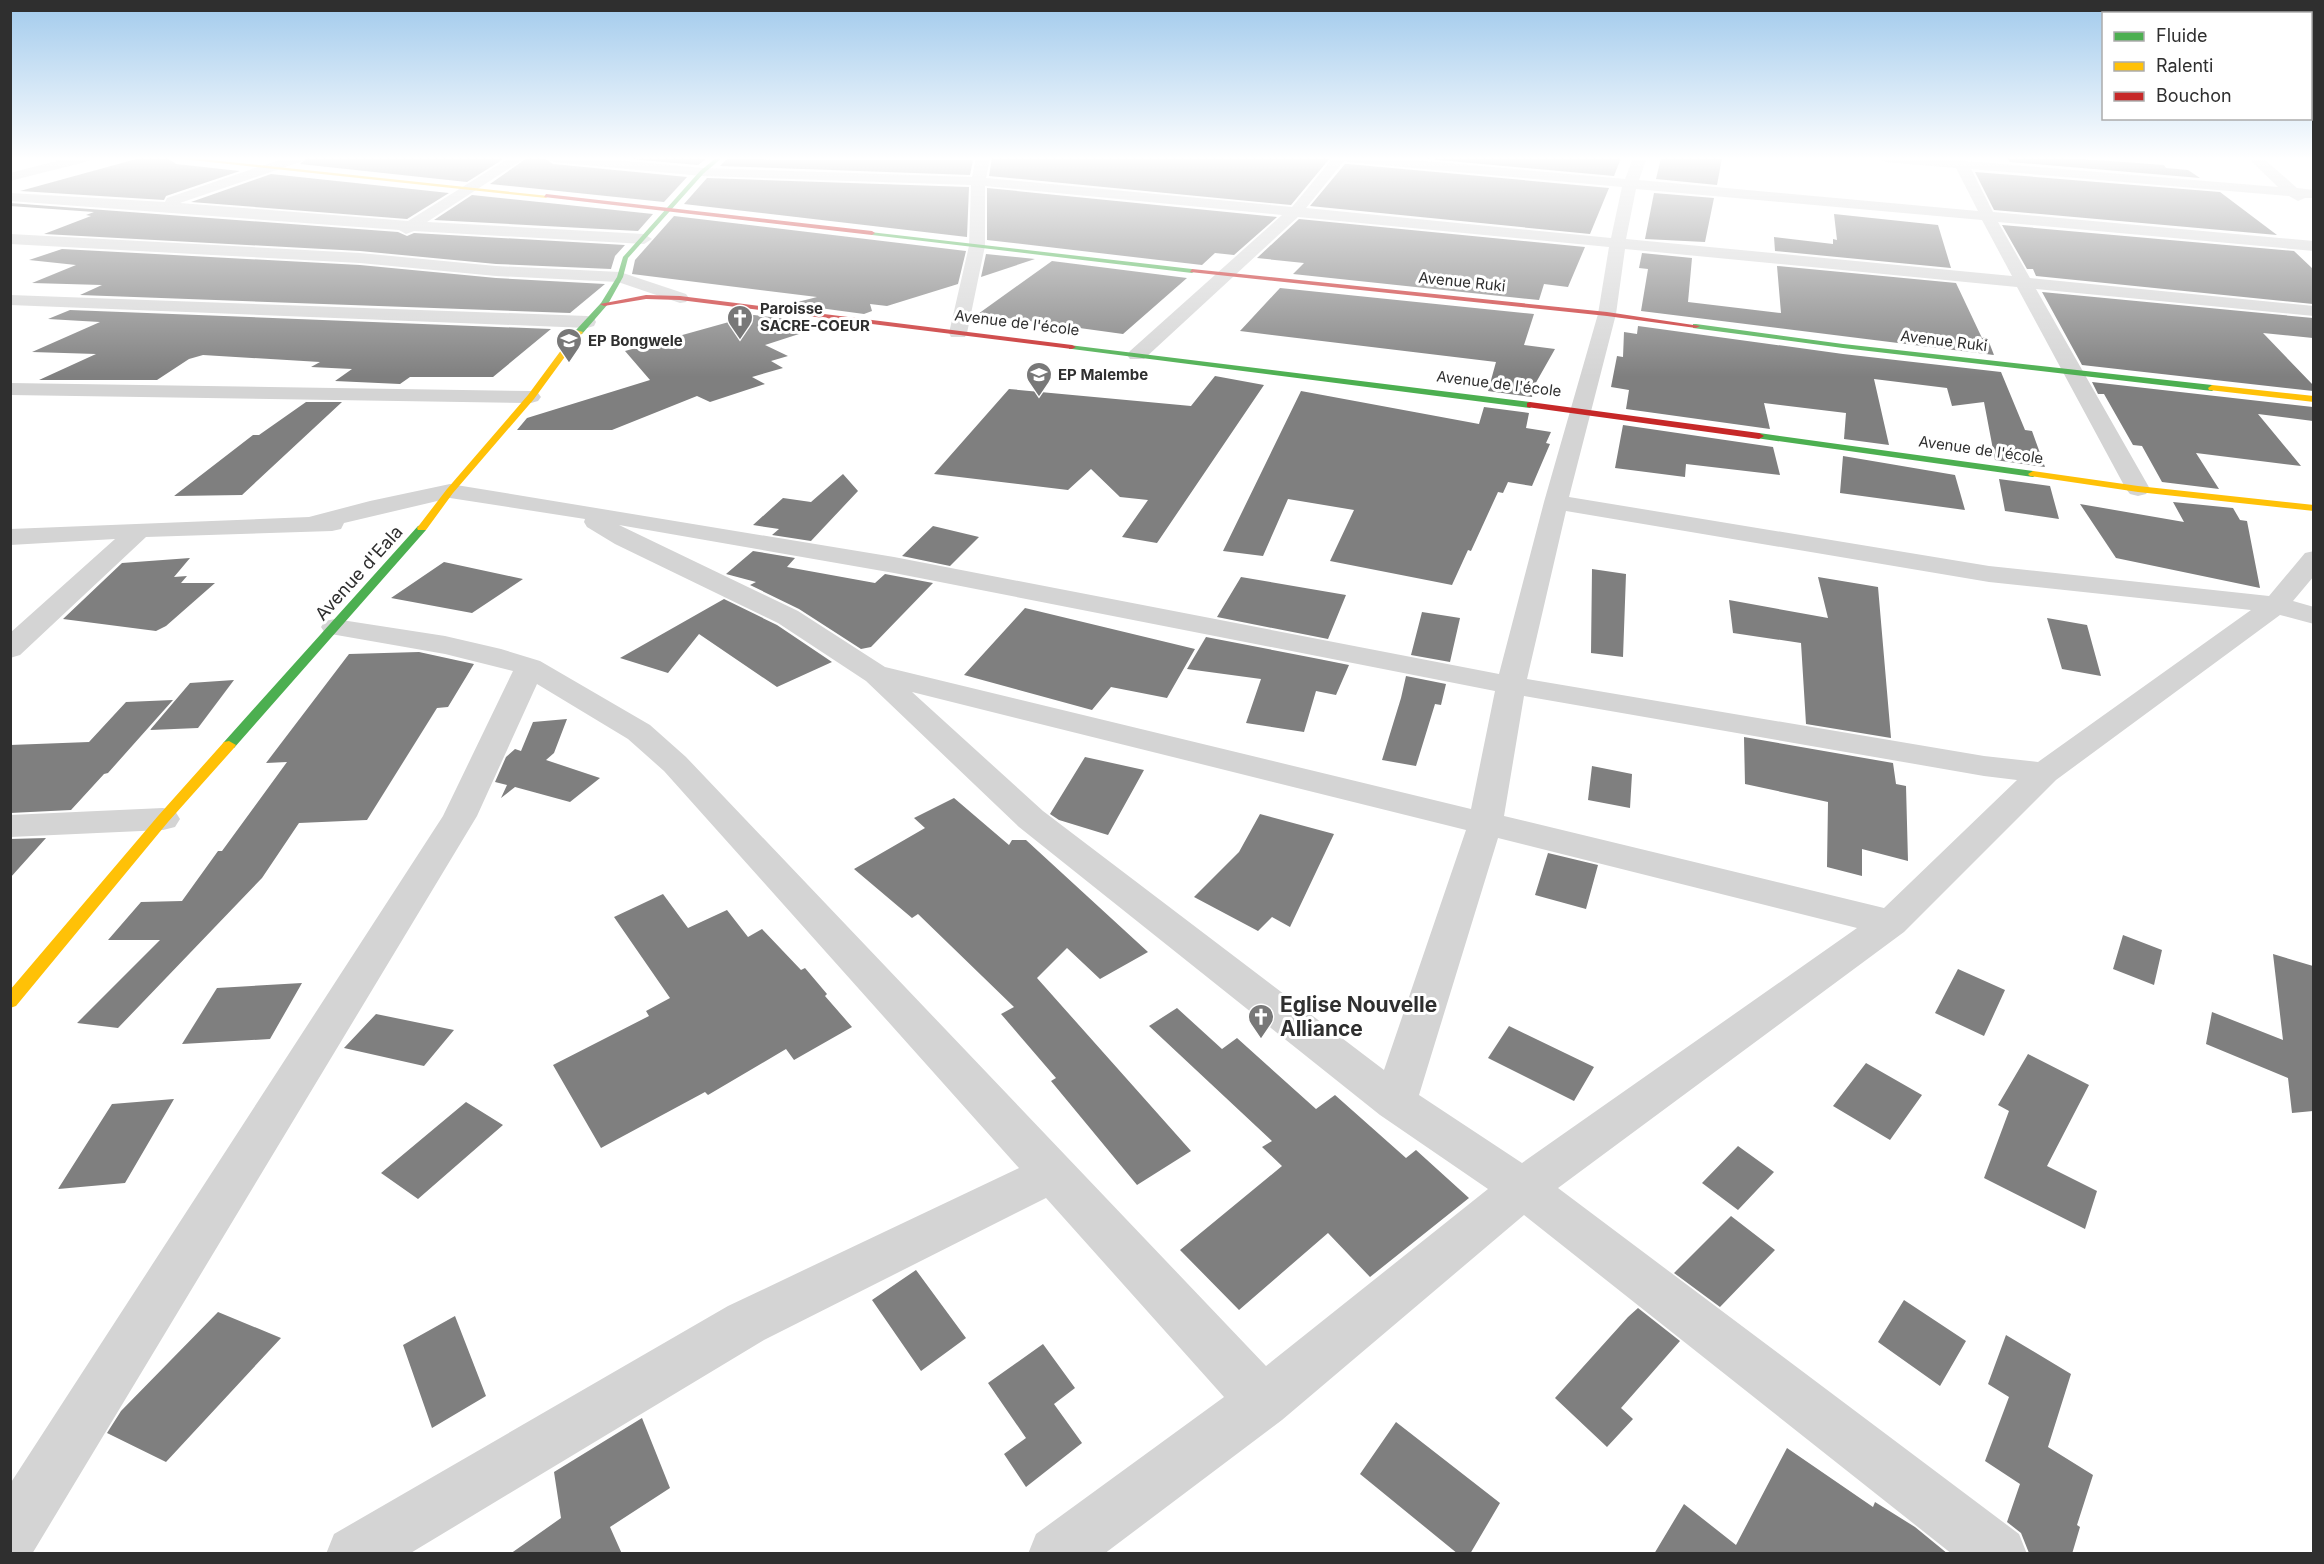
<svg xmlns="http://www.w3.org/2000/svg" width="2324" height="1564" viewBox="0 0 2324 1564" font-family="Inter,sans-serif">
<rect width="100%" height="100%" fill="#fff"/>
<path fill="#7f7f7f" d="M140,158H167L176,164L240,171L166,196L164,200L20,191Z
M307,158H505L467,182L300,164Z
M527,158H544L553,164L687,177L664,202L490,184Z
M619,158H707L698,165Z
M728,158L785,160H973L970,175L720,166Z
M992,158H1330L1291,205L989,176Z
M1417,158H1621L1614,176Z
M1661,158H1722L1717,185L1656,179Z
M2007,158H2069L2164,165L2166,168L2188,170L2200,178L2010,162Z
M1345,164H1348L1609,188L1590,234L1310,206Z
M1975,172L2220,192L2277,235L1994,210Z
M271,174L449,193L407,219L191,202Z
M707,178L969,187L967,237L684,204Z
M987,188L1277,217L1234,255L1215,253L1202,265L987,240Z
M1654,193L1714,198L1705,242L1645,239Z
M472,195L653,214L638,231L434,220Z
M10,203L398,232L407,236L414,233L625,245L615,256L611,269L496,264L360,251L44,234L91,216L86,215L94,212L10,206Z
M1834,214L1938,225L1951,268L1775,251L1774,237L1833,244V239L1837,240Z
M674,216L966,251L958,284L887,306L870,304L872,311L864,314L790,304L817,297L632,274L635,260Z
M1299,219L1585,247L1568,287L1544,284L1539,300L1293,274L1304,263L1257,258Z
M2002,225L2294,251L2313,269V304L2036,276L2033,269H2027Z
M62,249L360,265L496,278L605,284L570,313L80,295L102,285L32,283L76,265L29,260Z
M1642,253L1692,258L1688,302L1781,313L1777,266L1956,283L1982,338L1987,337L1994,355L1641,311L1648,269L1639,268Z
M986,254L1035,259L981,277Z
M1052,261L1187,278L1123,334L978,314Z
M1280,288L1534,314L1524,345L1555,349L1534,386L1532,397L1488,391L1496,362L1240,331Z
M2042,292L2313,318V338L2263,333L2313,385V391L2082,365Z
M70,310L551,329L493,377H410L400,384L335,381L352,369L311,367L320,362L203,355L189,359L157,380H39L96,354L32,352L100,322L48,319Z
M754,315L830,324L765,345L788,356L771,361L783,368L752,377L765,384L710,402L697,396L612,430H517L527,418L650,380L625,351Z
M1638,326L1843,354L2001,372L2025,430L2032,431L2045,467L1995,460L1984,402L1952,406L1947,388L1874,379L1889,445L1844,439L1846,413L1764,403L1770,429L1626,409L1629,390L1611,387L1617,356L1623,357L1624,332L1637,334Z
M1215,376L1264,385L1157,543L1122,537L1148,500L1120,497L1091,469L1068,490L934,474L1009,389L1191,406Z
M2092,382L2313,407V421L2258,414L2301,466L2196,453L2219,489L2162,482L2142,446L2133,445L2104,394H2098Z
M1301,391L1479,424L1484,407L1529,413L1526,428L1551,432L1546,443L1550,444L1532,486L1508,482L1503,493L1498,492L1471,551L1468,550L1452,585L1330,561L1354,510L1288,499L1263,556L1223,551Z
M306,402H342L242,495L174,496L253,435H259Z
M1623,425L1773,447L1780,475L1686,464L1685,477L1615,468Z
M1843,456L1955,475L1965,510L1840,493Z
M843,474L858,491L811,541L772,535L779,529L753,525L783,498L811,502Z
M1999,479L2050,486L2059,519L2005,511Z
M2173,502L2233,508L2240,520L2247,521L2260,588L2116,558L2080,504L2184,522Z
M933,526L979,537L950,566L902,556Z
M753,551L795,558L787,567L875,583L885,574L933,583L871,647L861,649L799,609L750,585L756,582L726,574Z
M190,558L174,577L187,576L181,583H215L166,626L156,631L63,619L122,563Z
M444,562L523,579L472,613L391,598Z
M1592,569L1626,574L1623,657L1591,653Z
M1241,577L1346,595L1328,639L1217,617Z
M1818,577L1878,587L1891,738L1806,724L1801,643L1733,633L1729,600L1828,618Z
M724,599L777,625L832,662L777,687L699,634L668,673L620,658Z
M1025,608L1195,649L1167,698L1111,687L1092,710L964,675Z
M1422,612L1460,618L1450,662L1411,655Z
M2047,618L2087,625L2101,676L2062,669Z
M1206,637L1319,659L1349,665L1336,695L1316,691L1304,732L1246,723L1261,679L1187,669Z
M419,652L474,664L448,707L437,708L367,820L299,823L262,878L118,1028L77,1023L160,940H108L141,902L182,901L218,851H222L287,762L266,763L349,654Z
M1406,676L1446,684L1441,705L1435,704L1416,766L1382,760L1401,698Z
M234,680L198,728L150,730L190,683Z
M173,700L108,773L104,774L71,810L10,813V745L89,742L126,702Z
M567,719L554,753L546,760L600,778L570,802L515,787L501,798L507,785L495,782L506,757L515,749L521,751L533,722Z
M1744,737L1893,763L1896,784L1906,786L1908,861L1862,849V876L1827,867L1828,802L1745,784Z
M1085,757L1144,770L1108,835L1059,820L1050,814Z
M1592,766L1632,774L1630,808L1588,800Z
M954,798L1009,845L1012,840H1026L1148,952L1100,979L1067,948L1037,978L1191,1151L1137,1185L1051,1081L1056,1078L1001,1014L1014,1007L918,914L912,918L854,869L925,828L914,818Z
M1260,814L1334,834L1290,927L1272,917L1258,931L1194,897L1239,852Z
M46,838L10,878V839Z
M1548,853L1598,865L1586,909L1535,895Z
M663,894L688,928L727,910L748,937L762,929L801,970L805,968L827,994L825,996L852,1027L794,1060L786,1049L708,1095L705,1092L601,1148L553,1065L649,1016L646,1011L670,998L614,917Z
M2123,935L2162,950L2154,985L2113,969Z
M2273,954L2313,966V1111L2292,1113L2288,1078L2206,1044L2212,1012L2283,1040Z
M1958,969L2005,990L1984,1036L1935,1013Z
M302,983L270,1039L182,1044L217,988Z
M1177,1008L1222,1049L1237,1038L1316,1109L1335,1095L1406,1158L1416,1150L1469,1198L1370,1277L1328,1233L1239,1310L1180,1250L1282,1166L1262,1147L1272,1141L1149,1026Z
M376,1014L454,1030L424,1066L344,1048Z
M1509,1026L1594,1067L1574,1101L1488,1058Z
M2028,1054L2089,1085L2047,1166L2097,1191L2085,1229L1984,1178L2009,1111L1998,1105Z
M1866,1063L1922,1095L1890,1140L1833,1106Z
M174,1099L125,1183L58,1189L112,1104Z
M466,1102L503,1125L418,1199L381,1173Z
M1738,1146L1774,1172L1738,1210L1702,1183Z
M1731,1216L1775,1250L1720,1307L1674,1273Z
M916,1270L966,1338L921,1371L872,1300Z
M1904,1300L1966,1341L1940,1386L1878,1342Z
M1638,1308L1680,1341L1621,1408L1633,1419L1607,1447L1555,1398L1628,1317Z
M218,1312L281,1338L166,1462L107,1433L121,1411Z
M455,1316L486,1396L432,1428L403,1345Z
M2006,1335L2071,1374L2048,1447L2093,1475L2077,1525L2080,1527L2072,1554L2029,1553L2021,1533L2007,1522L2020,1484L1985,1461L2009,1397L1988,1384Z
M1043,1344L1075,1388L1054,1404L1082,1443L1026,1487L1004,1454L1026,1438L988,1383Z
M642,1418L670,1488L610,1527L622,1554H510L561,1518L554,1472Z
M1396,1422L1500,1503L1470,1554H1458L1360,1474Z
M1787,1448L1873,1507L1875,1502L1915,1527L1948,1554H1654L1684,1504L1736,1545Z"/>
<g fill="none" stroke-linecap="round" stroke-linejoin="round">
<path fill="#d4d4d4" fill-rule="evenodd" d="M68,158H91L89,161L10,181V173Z
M285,158H305L303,161L180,203L408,221L509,158H525L427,222L644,234L652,239L644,244L414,231L406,234L399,230L10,201V193L165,202L167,198Z
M546,158H595L702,168L972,177L976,158H990L986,178L1292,207L1333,158H1392L1625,179L1633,158H1647L1639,180L1978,211L1956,168L1885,162L1878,158H1965L1966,161L2278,187L2248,158H2263L2297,188L2314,190V198H2305L2298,201L2289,196L1971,169L1993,212L2314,241V251L1998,222L2030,278L2314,306V316L2036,289L2150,489L2146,494L2138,496L2130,494L2126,489L2017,287L1625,249L1616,314L1569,497L1989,566L2269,596L2305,553L2314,551V576L2293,601L2314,607V624L2280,615L2056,780L1904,932L1558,1188L2019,1534L2027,1554H1952L1524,1215L1282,1420L1104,1554H1028L1036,1534L1224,1397L1046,1198L764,1340L409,1554H326L334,1534L728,1306L1019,1168L664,771L628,739L537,684L477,816L32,1554H10V1484L443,816L513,671L445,654L325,633L321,627L325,621L335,619L445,636L501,649L540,661L650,725L686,757L1266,1366L1488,1189L1380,1115L1019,827L866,681L778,623L615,544L587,527L584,522L585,519L450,498L344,523L341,529L332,531L146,537L20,655L10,658V633L115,539L10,545V529L309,517L370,501L450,484L894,557L1499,674L1544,502L1598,314L1609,247L1298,217L1144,359H1130L1127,355L1130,351L1282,215L985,186V246L967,333L965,337H951L949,333L969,246L971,185L702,176L553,162ZM1344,161L1348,162L1622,187L1611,238L1306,208ZM1636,189L1982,220L2012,276L1626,239ZM1566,511L1989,582L2251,610L2038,762L1984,756L1527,679ZM619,525L894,573L1495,691L1471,809L885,667L798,611ZM912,692L1466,830L1384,1070L1043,811ZM1524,696L1984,776L2017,780L1884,908L1504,816ZM1498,838L1857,928L1522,1163L1419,1095Z
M10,234L360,253L496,266L620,272L686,294L689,298L686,302L680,303L618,282L496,276L360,263L10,244Z
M10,295L587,316L594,318L596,322L594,326L587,328L10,305Z
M10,383L531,391L538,393L541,397L538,401L531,403L10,395Z
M163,808L175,811L180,819L175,827L163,830L10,837V815Z"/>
<path fill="#4caf50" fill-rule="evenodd" d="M716,158H722L704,173L628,258L623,277L608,304L582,334H576V330L601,303L617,277L623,257L700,171Z
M870,232L1192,269L1195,271L1192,273L872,235Z
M1696,324L1843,344L2212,385L2216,388L2212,391L1843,348L1693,328V324Z
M1069,345L1530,402L1534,405L1530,408L1072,349H1069Z
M1759,433L2033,471L2038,474L2033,477L1756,438V434Z
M422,525L426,526V530L234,748H224L222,745L224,742L418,526Z"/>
<path fill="#ffc107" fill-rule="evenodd" d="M173,158H192L549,196L546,198Z
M576,330L583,332L534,399L453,493L426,530H418L417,528L447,489L528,395Z
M2212,385L2314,396V402L2209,390L2208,388Z
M2033,471L2138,486L2314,505V511L2138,492L2030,476L2028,474Z
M229,741L236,745L234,748L168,822L16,1006L10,1008V990L158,816L224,742Z"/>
<path fill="#c62828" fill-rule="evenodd" d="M546,194L872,231L875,233L872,235L544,197Z
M1192,269L1607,312L1700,326L1696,328L1607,316L1190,272Z
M646,295L680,296L1072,345L1076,347L1072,349L680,300L646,299L604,306L600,304Z
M1530,402L1759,433L1764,436L1759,439L1527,407V403Z"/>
</g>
<linearGradient id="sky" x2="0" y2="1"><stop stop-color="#a1caec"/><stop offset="0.42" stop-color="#fff"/><stop offset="1" stop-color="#fff" stop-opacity="0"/></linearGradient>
<rect width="2324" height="377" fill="url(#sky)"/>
<defs>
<symbol id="church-pin" viewBox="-11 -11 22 30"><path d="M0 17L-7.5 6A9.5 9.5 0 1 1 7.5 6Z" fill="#787878" stroke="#fff"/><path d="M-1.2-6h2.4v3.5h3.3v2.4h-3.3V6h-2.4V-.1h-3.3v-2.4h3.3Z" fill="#fff"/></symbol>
<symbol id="school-pin" viewBox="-11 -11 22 30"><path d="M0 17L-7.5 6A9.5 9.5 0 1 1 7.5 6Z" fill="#787878" stroke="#fff"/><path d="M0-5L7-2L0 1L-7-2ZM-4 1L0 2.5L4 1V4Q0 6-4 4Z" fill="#fff"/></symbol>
</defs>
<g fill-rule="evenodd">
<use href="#church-pin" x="725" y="303" width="30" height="40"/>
<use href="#school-pin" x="554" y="326" width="30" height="40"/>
<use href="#school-pin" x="1024" y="360" width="30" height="40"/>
<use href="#church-pin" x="1246" y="1002" width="30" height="40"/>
</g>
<g text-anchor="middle" stroke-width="6" stroke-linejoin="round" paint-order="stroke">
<g font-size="15" fill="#2f2f2f" stroke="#fff">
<text transform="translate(1462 282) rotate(6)" y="5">Avenue Ruki</text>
<text transform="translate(1017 323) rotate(7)" y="5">Avenue de l'école</text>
<text transform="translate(1944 341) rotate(7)" y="5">Avenue Ruki</text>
<text transform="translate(1499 384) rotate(7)" y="5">Avenue de l'école</text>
<text transform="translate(1981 450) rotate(8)" y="5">Avenue de l'école</text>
</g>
<g font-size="15" font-weight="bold" fill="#2f2f2f" stroke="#fff" text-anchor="start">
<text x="760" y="314">Paroisse<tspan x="760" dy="17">SACRE-COEUR</tspan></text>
<text x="588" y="346">EP Bongwele</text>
<text x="1058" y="380">EP Malembe</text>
</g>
<g font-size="18" fill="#2f2f2f" stroke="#fff">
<text transform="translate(359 573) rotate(-48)" y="6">Avenue d'Eala</text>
</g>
<g font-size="21" font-weight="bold" fill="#2f2f2f" stroke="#fff" text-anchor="start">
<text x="1280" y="1012">Eglise Nouvelle<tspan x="1280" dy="24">Alliance</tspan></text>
</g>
</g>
<rect width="2324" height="1564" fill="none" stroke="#2f2f2f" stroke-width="24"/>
<rect x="2102" y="12" width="210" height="108" fill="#ffffff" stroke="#acacac" stroke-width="1.5"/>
<rect x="2114" y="32" width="30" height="9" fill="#4caf50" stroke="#acacac" stroke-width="1.5"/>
<text x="2156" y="42" font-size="18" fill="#2f2f2f">Fluide</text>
<rect x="2114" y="62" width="30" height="9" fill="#ffc107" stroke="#acacac" stroke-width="1.5"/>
<text x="2156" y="72" font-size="18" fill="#2f2f2f">Ralenti</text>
<rect x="2114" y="92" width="30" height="9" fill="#c62828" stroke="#acacac" stroke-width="1.5"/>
<text x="2156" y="102" font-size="18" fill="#2f2f2f">Bouchon</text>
</svg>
